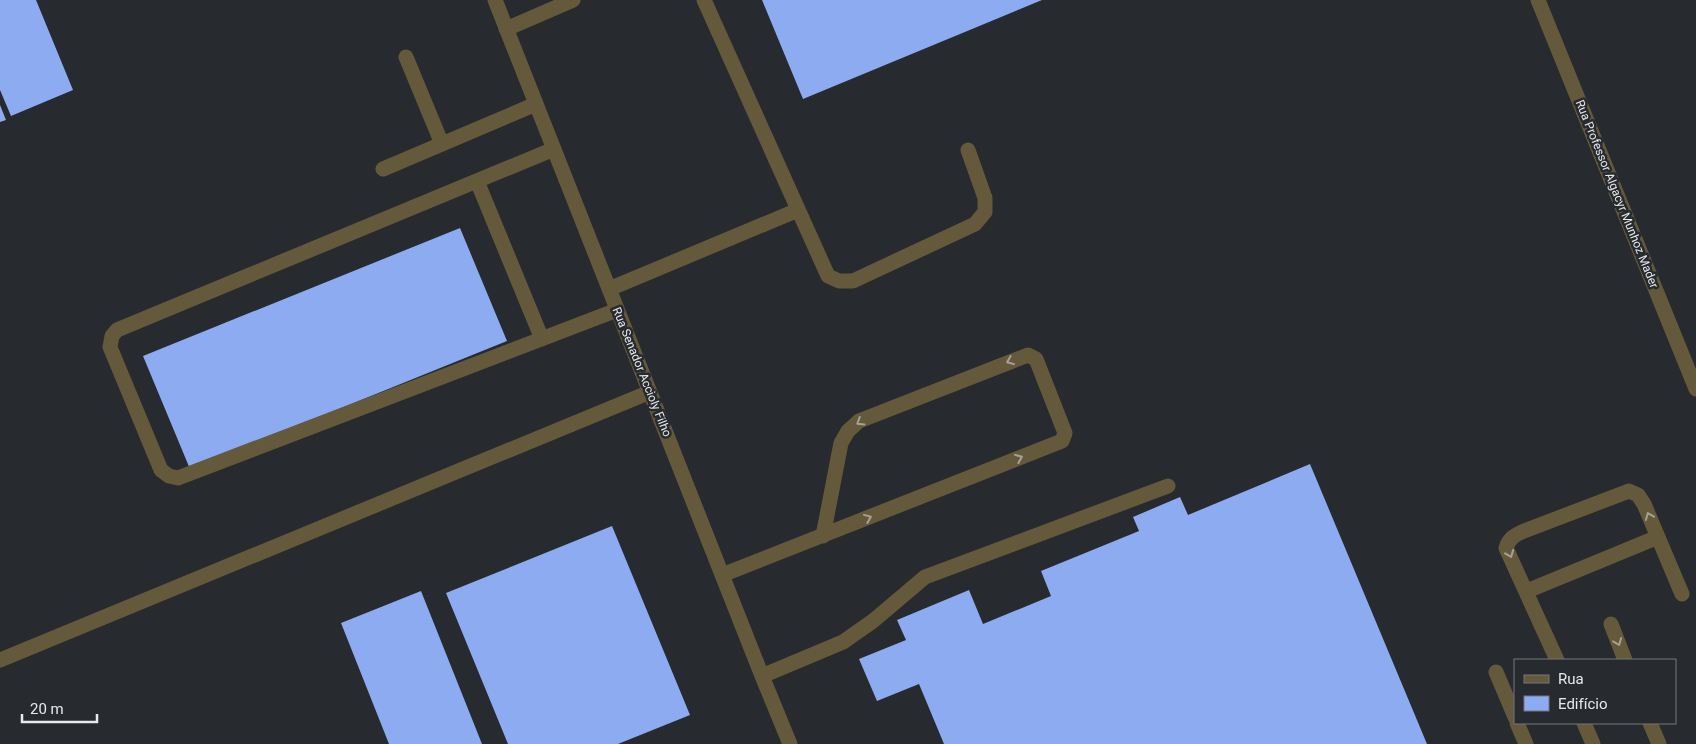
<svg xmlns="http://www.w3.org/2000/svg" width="1696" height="744" viewBox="0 0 1696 744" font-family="Roboto,sans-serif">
<rect width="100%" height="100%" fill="#272a2e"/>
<path fill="#8cabf0" d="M0,0H36L73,90L11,116L0,90Z
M762,0H1042L803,99Z
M0,105L6,120L0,122Z
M460,228L507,341L190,469L143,356Z
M1310,464L1427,744H944L919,684L877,701L859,659L906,640L897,620L969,590L983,624L1051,596L1041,571L1139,531L1133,517L1180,497L1188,515Z
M612,526L690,715L618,744H508L446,593Z
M421,591L482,744H389L341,623Z"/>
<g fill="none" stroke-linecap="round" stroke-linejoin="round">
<path stroke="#64593a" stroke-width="15" d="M495,0L762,676L790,744
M704,0L828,276L839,281H853L975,224L985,212V198L968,150
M1538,0L1696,389
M506,29L573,0
M406,57L442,144
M554,149L117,330L112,336L110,347L161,470L169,476L178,478L617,310
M383,169L536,104
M477,181L542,339
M609,289L798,210
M722,575L1062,441L1065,433L1036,359L1028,355L859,421L848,431L841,443L823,536
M1527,591L1658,537
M1611,624L1625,660
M0,660L650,392
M1557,660L1506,548C1509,538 1515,535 1524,531L1629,491L1638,495L1644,504L1682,594
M1496,672L1515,717
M762,676L843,642L873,621L925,577L1168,486
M1517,723L1526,744
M1584,723L1593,744
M1650,723L1659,744"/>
</g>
<defs><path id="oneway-chevron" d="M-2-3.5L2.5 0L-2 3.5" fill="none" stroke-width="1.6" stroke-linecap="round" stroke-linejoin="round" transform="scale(1.25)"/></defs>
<g stroke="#a6a193">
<use href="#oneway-chevron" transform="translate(1010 361) rotate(158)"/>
<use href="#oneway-chevron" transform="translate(860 422) rotate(148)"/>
<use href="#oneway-chevron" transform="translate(1019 458) rotate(-22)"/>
<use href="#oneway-chevron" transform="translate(1649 516) rotate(-112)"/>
<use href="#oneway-chevron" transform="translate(868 518) rotate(-22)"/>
<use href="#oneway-chevron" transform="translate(1510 554) rotate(68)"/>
<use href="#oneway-chevron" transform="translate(1618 642) rotate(68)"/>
</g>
<g text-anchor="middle" stroke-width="5" stroke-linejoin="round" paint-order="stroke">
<g font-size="12" fill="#e7e9ec" stroke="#272a2e">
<text transform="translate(1617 194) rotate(68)" y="4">Rua Professor Algacyr Munhoz Mader</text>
<text transform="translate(642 372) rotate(68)" y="4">Rua Senador Accioly Filho</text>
</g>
</g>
<rect x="1514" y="659" width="162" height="65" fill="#272a2e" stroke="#74767a"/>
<rect x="1524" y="675" width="25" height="8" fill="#64593a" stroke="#74767a"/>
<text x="1558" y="684" font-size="15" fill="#e7e9ec">Rua</text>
<rect x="1524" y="696" width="25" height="15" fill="#8cabf0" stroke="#74767a"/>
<text x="1558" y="709" font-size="15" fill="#e7e9ec">Edifício</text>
<path d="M22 714v8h75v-8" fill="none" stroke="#e7e9ec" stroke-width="2.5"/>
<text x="30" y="714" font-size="15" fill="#e7e9ec" stroke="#272a2e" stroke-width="4" paint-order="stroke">20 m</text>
</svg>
